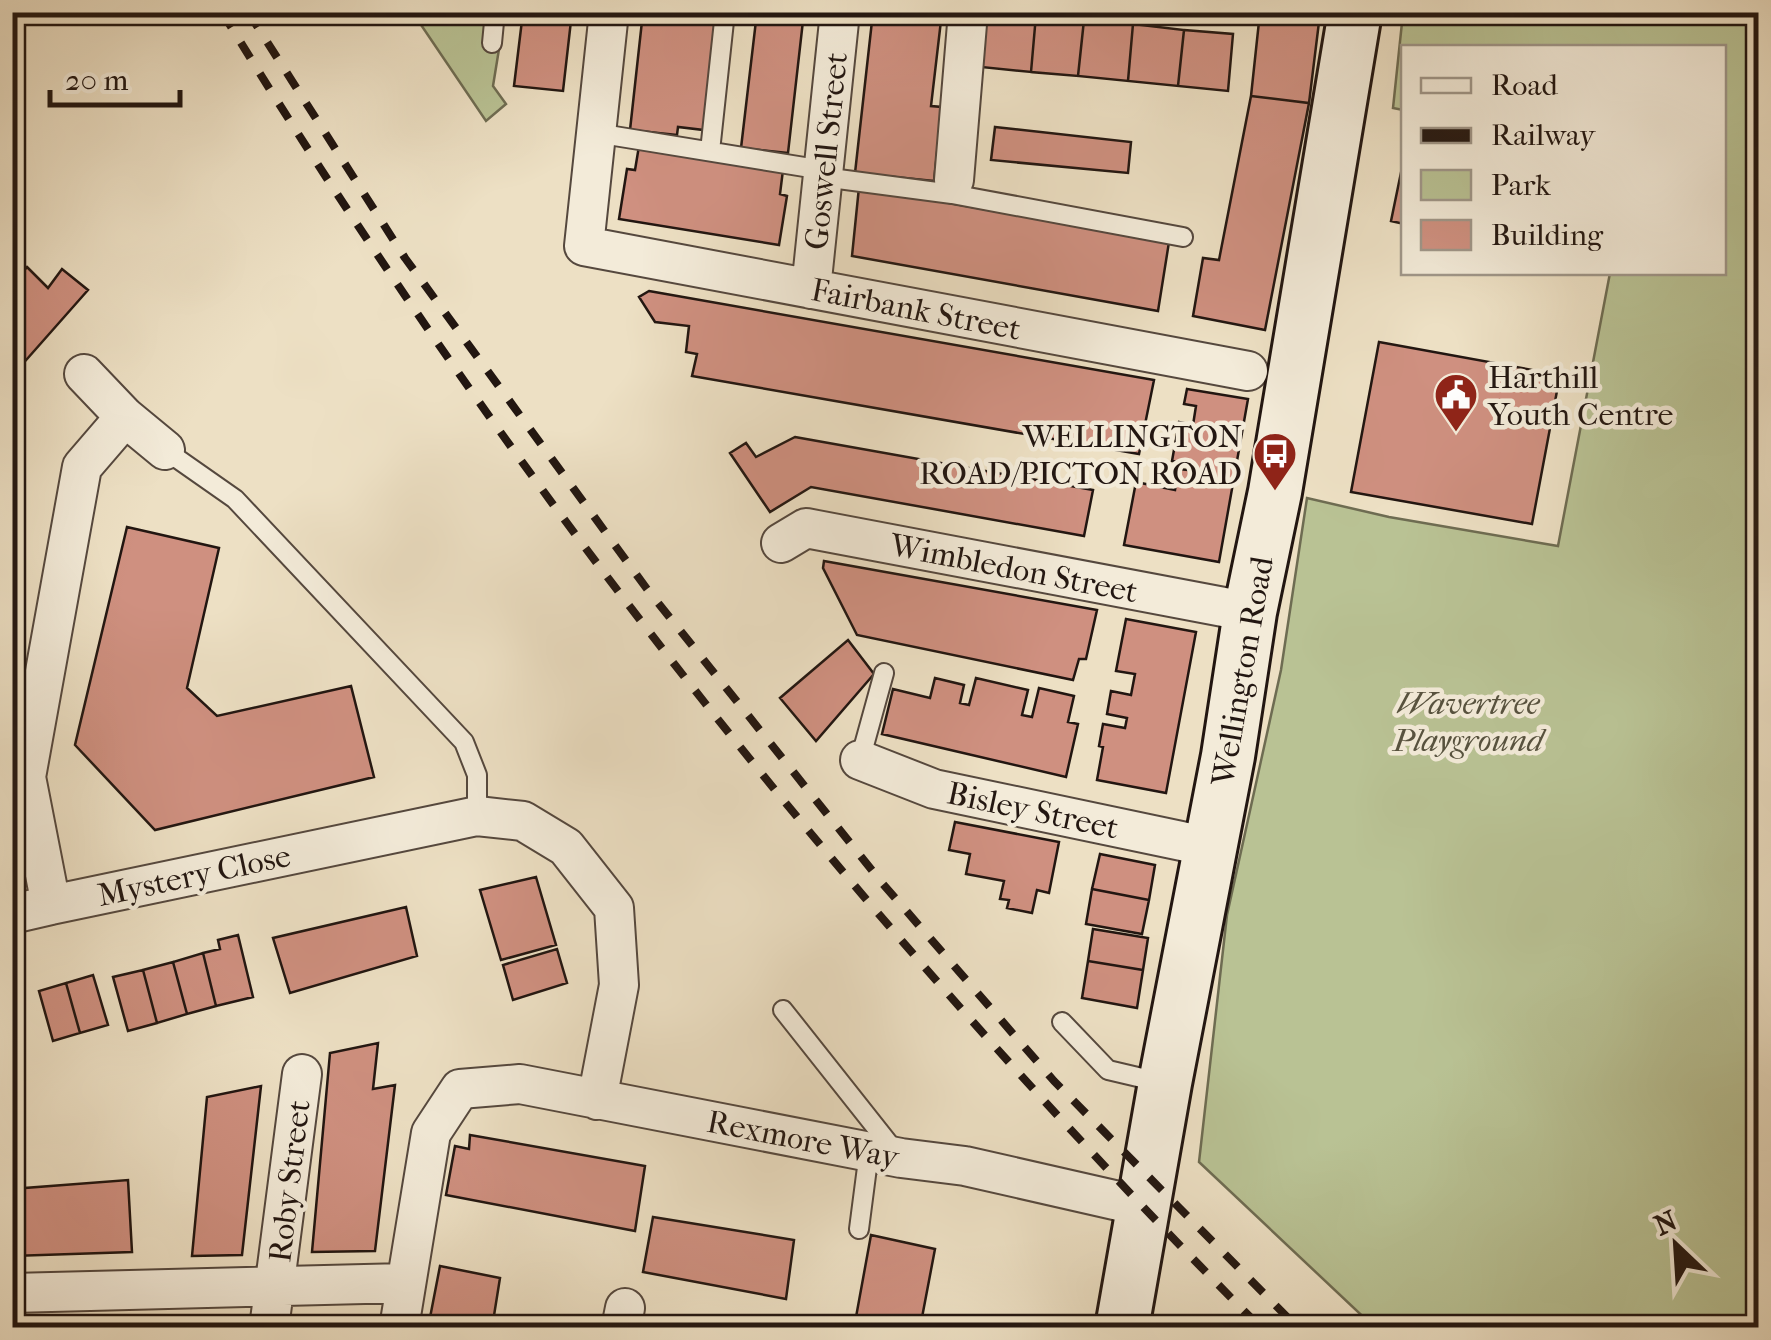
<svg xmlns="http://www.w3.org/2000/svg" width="1771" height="1340" viewBox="0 0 1771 1340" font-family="'IM FELL French Canon',serif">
<rect width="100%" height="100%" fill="#ede0c4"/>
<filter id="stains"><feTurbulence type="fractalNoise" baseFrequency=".002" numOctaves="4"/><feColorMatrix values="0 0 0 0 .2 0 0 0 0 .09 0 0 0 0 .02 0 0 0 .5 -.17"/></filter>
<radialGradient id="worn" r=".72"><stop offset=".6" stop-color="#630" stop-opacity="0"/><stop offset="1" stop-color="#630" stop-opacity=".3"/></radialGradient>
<path fill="#b9c294" stroke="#6e6c52" stroke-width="2.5" d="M413,13H495L500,43L493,86L506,104L486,121Z
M1403,13H1758V1327H1374L1199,1162L1227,915L1281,670L1307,498L1389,517L1558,546L1610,273L1724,272V48H1404L1403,110L1393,108Z"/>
<path fill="#cf9080" stroke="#221611" stroke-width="2.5" d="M523,12H572L563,91L514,86Z
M643,12H717L704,130L678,127L677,135L630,130Z
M757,12H804L788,153L741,148Z
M873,12H942L931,106L942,107L934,181L855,173Z
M986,12L1036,15L1031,72L981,67Z
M1260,12H1312L1319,22L1309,103L1251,96Z
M1036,15L1084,20L1078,76L1031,72Z
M1084,20L1133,24L1128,81L1078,76Z
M1133,24L1184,30L1178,86L1128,81Z
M1184,30L1233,34L1228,91L1178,86Z
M1251,96L1309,103L1265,330L1193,316L1203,258L1219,260Z
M995,127L1131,142L1128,173L991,160Z
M639,146L783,170L780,194L787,196L779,245L619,219L627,169L635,170Z
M1404,158V224L1391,221Z
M859,187L1169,242L1158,311L852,256Z
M27,267L48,288L62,269L88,290L12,376V285Z
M649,291L1154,380L1139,454L692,376L697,354L686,352L689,326L655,322L639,297Z
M1379,342L1560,375L1532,524L1351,492Z
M1187,389L1248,399L1219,562L1124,545L1136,482L1175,490L1178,469L1187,470L1189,464L1172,461L1179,422L1193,425L1196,406L1184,404Z
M795,437L1093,490L1084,536L811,487L770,512L730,453L746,443L756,457Z
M127,527L219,548L187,688L217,716L351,686L374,777L155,830L75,745Z
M824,561L1097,610L1086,659H1079L1073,680L857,635L823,568Z
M1126,619L1196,632L1166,793L1097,780L1103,747L1099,746L1103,724L1125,728L1127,718L1107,714L1111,691L1131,695L1135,674L1116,671Z
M848,640L874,674L816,741L780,698Z
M935,678L964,685L960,703L969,705L976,678L1028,690L1022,715L1032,717L1039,688L1074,696L1068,722L1078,724L1066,777L882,734L893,689L930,698Z
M955,822L1059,842L1049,893L1037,890L1032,913L1007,908L1009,900L1000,899L1004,881L966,874L970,854L949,850Z
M1100,854L1155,865L1149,900L1092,889Z
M536,877L556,945L501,960L480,890Z
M1092,889L1149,900L1142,934L1086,924Z
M406,907L417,956L290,993L273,938Z
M1093,929L1148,938L1143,970L1088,961Z
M238,935L253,997L216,1006L203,953L220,949L218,940Z
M557,949L567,983L513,1000L503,965Z
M203,953L216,1006L187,1014L173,962Z
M1088,961L1143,970L1137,1008L1082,998Z
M173,962L187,1014L157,1023L143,970Z
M143,970L157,1023L128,1031L113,977Z
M93,975L108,1025L80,1033L66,983Z
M66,983L80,1033L53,1041L39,991Z
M378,1043L373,1089L395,1085L375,1251L312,1252L330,1053Z
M261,1086L242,1255L192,1256L207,1097Z
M470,1135L645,1166L635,1231L446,1195L455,1146L469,1149Z
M128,1180L132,1252L12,1256V1189Z
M653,1217L794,1240L786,1299L643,1272Z
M871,1235L935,1249L920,1328H854Z
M440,1266L500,1278L492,1328H428Z
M290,1320H369L368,1328H289Z"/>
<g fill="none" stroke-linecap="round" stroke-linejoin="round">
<defs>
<path id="lane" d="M492,43L495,12
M596,133L823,170
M710,151L725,12
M823,177L952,194L1183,237
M165,450L235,499L464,742L477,775V816
M860,760L884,673
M783,1010L897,1154
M1062,1022L1108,1070L1159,1082
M859,1229L869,1152"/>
<path id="street" d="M609,12L584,246L1248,371
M954,180L968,12
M811,289L840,12
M84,374L125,417L165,450
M125,417L82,467L26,777L51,905L477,816L523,821L566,847L614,908L619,985L597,1100
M781,543L806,528L1250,612
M860,760L934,789L1210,847
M12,914L51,905
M12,1293L405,1283
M269,1328L302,1074
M399,1328L431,1133L460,1089L520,1084L901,1158L965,1166L1145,1207
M621,1328L625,1308"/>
<path id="secondary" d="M1122,1328L1165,1083L1228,756L1250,612L1275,492L1355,12"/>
</defs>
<use href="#lane" stroke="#55483e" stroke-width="22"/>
<use href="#street" stroke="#55483e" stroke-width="42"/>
<use href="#secondary" stroke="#221611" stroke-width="58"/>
<use href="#lane" stroke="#f3ebd9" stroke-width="18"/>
<use href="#street" stroke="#f3ebd9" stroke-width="38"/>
<use href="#secondary" stroke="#f3ebd9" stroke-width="52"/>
<path stroke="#221611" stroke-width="8" stroke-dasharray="18 18" stroke-linecap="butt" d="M222,12C513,489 867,932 1261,1328
M248,12L405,258L647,589L883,884L1054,1081L1298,1328"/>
</g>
<defs>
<symbol id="civic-pin" viewBox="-11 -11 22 30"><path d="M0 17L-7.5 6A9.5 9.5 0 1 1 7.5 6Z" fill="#8f2418" stroke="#f3ebd9"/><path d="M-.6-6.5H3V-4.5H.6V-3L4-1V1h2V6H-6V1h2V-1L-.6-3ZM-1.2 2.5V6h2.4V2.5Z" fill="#fff"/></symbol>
<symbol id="bus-pin" viewBox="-11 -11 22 30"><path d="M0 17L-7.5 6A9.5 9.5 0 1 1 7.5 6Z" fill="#8f2418" stroke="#f3ebd9"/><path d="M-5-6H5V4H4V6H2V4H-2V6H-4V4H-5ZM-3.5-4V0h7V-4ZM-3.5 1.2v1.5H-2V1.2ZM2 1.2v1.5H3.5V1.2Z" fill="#fff"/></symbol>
</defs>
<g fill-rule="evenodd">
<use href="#civic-pin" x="1431" y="370" width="50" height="68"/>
<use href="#bus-pin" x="1250" y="429" width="50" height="68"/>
</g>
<g text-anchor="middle" stroke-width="9" stroke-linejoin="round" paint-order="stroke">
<g font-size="32" fill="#221611" stroke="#f3ebd9">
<text transform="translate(826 151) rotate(-84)" y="11">Goswell Street</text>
<text transform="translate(916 309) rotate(11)" y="11">Fairbank Street</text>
<text transform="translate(1014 568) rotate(11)" y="11">Wimbledon Street</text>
<text transform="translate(1242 671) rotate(-80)" y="11">Wellington Road</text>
<text transform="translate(1033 810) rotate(12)" y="11">Bisley Street</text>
<text transform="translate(194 875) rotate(-12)" y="11">Mystery Close</text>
<text transform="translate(803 1139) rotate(11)" y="11">Rexmore Way</text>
<text transform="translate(289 1181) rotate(-83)" y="11">Roby Street</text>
</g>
<g font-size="32" fill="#221611" stroke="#f3ebd9" text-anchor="start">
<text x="1488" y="388">Harthill<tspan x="1488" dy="37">Youth Centre</tspan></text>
<text x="1242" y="447" text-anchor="end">WELLINGTON<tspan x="1242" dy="37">ROAD/PICTON ROAD</tspan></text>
</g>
<g font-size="32" font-style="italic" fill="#57523f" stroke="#f3ebd9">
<text x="1468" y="714">Wavertree<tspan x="1468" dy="37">Playground</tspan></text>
</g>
</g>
<rect width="1771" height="1340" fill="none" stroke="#ede0c4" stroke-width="50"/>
<rect x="15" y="15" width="1741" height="1310" fill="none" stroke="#221611" stroke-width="5"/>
<rect x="25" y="25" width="1721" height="1290" fill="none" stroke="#221611" stroke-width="2.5"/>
<rect x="1401" y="45" width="325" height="230" fill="#f3ebd9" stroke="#9f9689" stroke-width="2.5"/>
<rect x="1421" y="78" width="50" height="15" fill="#f3ebd9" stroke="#9f9689" stroke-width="2.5"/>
<text x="1491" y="95" font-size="30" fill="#221611">Road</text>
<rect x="1421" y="128" width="50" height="15" fill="#221611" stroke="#9f9689" stroke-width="2.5"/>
<text x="1491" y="145" font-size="30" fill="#221611">Railway</text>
<rect x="1421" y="170" width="50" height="30" fill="#b9c294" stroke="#9f9689" stroke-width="2.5"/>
<text x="1491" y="195" font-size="30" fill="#221611">Park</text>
<rect x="1421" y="220" width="50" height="30" fill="#cf9080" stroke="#9f9689" stroke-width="2.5"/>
<text x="1491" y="245" font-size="30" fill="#221611">Building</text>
<g transform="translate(1676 1245) rotate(335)" stroke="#f3ebd9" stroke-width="8" paint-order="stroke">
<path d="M0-8L18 38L0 25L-18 38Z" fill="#221611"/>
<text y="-15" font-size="28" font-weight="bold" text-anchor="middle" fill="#221611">N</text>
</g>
<path d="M50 90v15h130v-15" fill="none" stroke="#221611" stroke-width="5"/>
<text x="65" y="90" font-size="30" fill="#221611" stroke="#f3ebd9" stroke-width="8" paint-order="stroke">20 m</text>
<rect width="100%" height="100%" filter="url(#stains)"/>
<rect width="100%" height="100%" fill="url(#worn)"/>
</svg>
